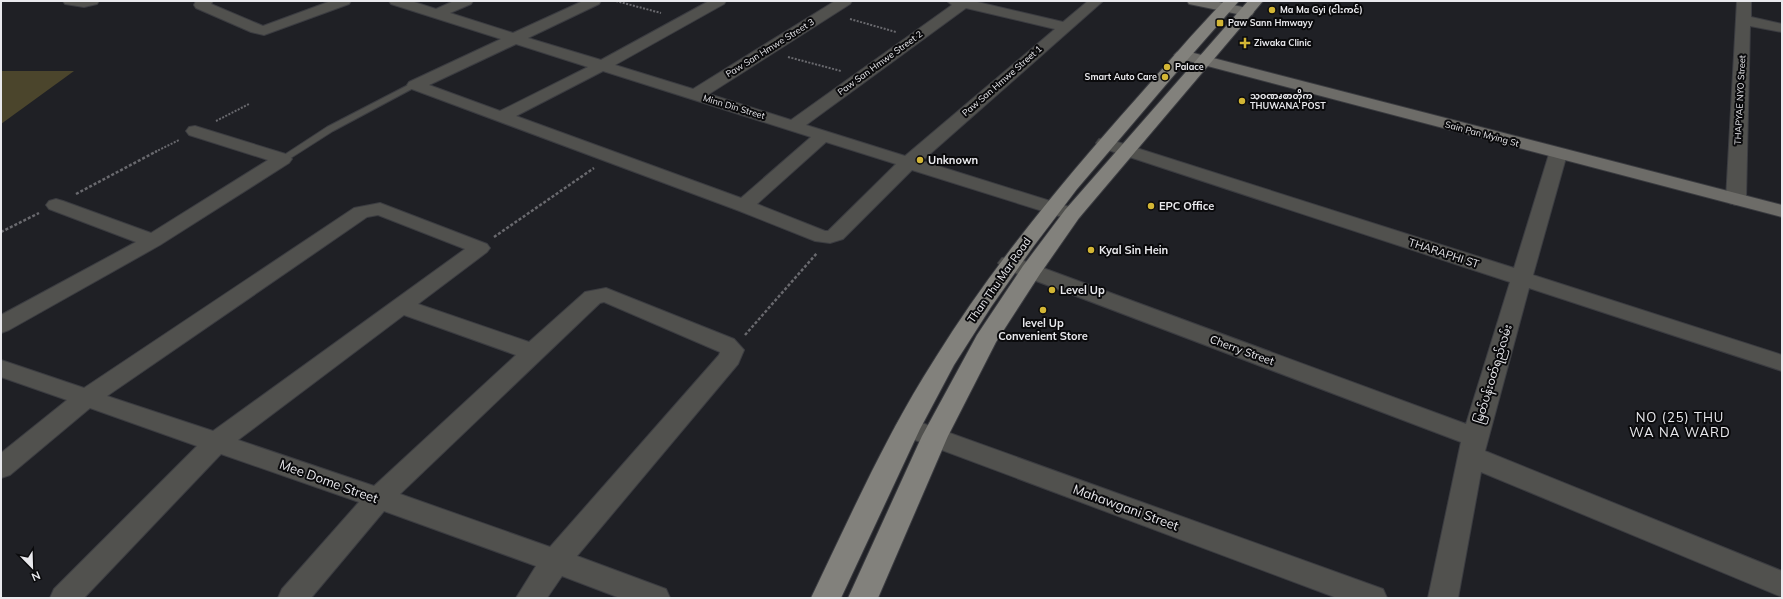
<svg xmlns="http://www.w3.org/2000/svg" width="1783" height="599" viewBox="0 0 1783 599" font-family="Mulish,'Noto Sans Myanmar',sans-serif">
<rect width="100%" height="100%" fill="#1f2025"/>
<path fill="#4b452c" d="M1,71H74L1,124Z"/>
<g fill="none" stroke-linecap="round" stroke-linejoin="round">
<defs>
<path id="lane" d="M412,83H415L419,85L333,131L286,161H280L278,159L327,127Z"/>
<path id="street" d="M63,1H99L97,4L84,7L65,4Z
M196,1H213L211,4L263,26L331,1H351L349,4L264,35L251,32L196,8L194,5Z
M389,1H411L436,9L454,1H473L471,4L450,13L513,33L583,1H601L599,4L528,38L601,60L709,1H726L724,4L615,65L693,89L835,1H852L850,4L709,94L791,120L952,5L947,1H973L1063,22L1088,1H1103L922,161L1079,210L1082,214L1079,218L1072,220L1065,218L912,170L843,239L830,243L815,241L737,210L409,88L407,85L409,82L501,39L391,4ZM966,8L1055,29L905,156L806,125ZM516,44L588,67L500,111L429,85ZM603,71L811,137L741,198L516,116ZM826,142L896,164L828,231H825L757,204Z
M1737,1H1751V17L1782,24V32L1750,26L1746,199L1743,203L1736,205L1729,203L1726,199Z
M195,126L289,155L292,159L289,163L160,245L9,330L1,333V315L136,242L49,209L46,205L49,201L56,199L63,201L151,233L268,160L189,135L186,131L189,127Z
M1105,138L1514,268L1549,154L1552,150L1558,149L1564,150L1567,154L1533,275L1782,355V371L1529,288L1485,451L1782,571V597L1481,472L1458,598H1428L1461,442L1002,268L998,263L1002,258L1009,257L1016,258L1466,424L1510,282L1099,147L1096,143L1099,139Z
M380,203L487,244L490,248L487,252L418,304L529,342L585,292L606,288L734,339L744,350L738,364L577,556L666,589L670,598H620L562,576L547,598H516L536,566L384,511L311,598H278L282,589L359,502L221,454L84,598H50L54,589L197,446L90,408L10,475L1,478V453L67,400L1,377V360L84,388L354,208ZM378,215L465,249L213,431L107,396L367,217ZM604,302L720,352L719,355L550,547L400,494L600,303ZM404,315L516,355L374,486L238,440Z
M908,418L1383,589L1387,598H1337L899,434L895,427L899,420Z"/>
<path id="secondary" d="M1187,1H1214L1252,9L1254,12L1252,15L1247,16L1189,4Z
M1182,50L1782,205V217L1177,58L1174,55L1177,52Z"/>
<path id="primary" d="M1224,1H1239L1181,67L1077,189L1033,247L991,307L954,365L920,429L841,598H811C850,517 887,433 936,357C994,264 1063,181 1136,99C1165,66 1193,33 1224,1Z
M1248,1H1263L1079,218L1040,274L996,342L948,436L878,598H848L922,436L977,335L1023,266L1065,210Z"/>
</defs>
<use href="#lane" stroke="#3b3c41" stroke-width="2"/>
<use href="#street" stroke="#3b3c41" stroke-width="2"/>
<use href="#secondary" stroke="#3b3c41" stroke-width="2"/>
<use href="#primary" stroke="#3b3c41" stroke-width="2"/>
<path stroke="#69696e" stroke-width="2" stroke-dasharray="2 1.5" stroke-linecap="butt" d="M616,1L661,13
M850,19L896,32
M788,57L841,71
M216,121L249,104
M155,152L179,140"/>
<path stroke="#69696e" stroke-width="2.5" stroke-dasharray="3 2" stroke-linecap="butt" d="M76,194L157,151
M1,232L39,213
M494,237L594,168
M745,335L817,253"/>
<use href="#lane" fill="#51514e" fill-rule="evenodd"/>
<use href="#street" fill="#51514e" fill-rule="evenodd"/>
<use href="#secondary" fill="#6d6c68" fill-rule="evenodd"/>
<use href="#primary" fill="#82817c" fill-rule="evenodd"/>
</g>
<g fill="#d3b635" stroke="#0a0a0c" stroke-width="1.5">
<circle cx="1272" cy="10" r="4"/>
<rect x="1216" y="19" width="8" height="8" rx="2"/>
<path d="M1243 37h4v4h4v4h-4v4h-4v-4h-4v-4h4z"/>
<circle cx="1167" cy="67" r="4"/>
<circle cx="1165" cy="77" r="4"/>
<circle cx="1242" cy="101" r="4"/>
<circle cx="920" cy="160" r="4"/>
<circle cx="1151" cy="206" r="4"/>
<circle cx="1091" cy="250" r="4"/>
<circle cx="1052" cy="290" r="4"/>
<circle cx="1043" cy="310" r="4"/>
</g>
<g text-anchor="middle" stroke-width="4" stroke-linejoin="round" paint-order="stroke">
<g font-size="9" font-weight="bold" fill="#e9e9ed" stroke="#0a0a0c" text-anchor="start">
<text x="1280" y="13">Ma Ma Gyi (ငါးကင်)</text>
<text x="1228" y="26">Paw Sann Hmwayy</text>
<text x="1254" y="46">Ziwaka Clinic</text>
<text x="1175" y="70">Palace</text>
<text x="1157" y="80" text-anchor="end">Smart Auto Care</text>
<text x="1250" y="99">သုဝဏၧစာတိုက္<tspan x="1250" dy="10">THUWANA POST</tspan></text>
</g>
<g font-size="9" fill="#e9e9ed" stroke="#0a0a0c">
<text transform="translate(770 48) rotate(-32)" y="3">Paw San Hmwe Street 3</text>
<text transform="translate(880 63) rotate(-36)" y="3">Paw San Hmwe Street 2</text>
<text transform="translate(1002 81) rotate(-41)" y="3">Paw San Hmwe Street 1</text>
<text transform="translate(1740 100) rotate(-87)" y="3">THAPYAE NYO Street</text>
<text transform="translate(734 107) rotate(17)" y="3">Minn Din Street</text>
<text transform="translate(1482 134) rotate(15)" y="3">Sain Pan Mying St</text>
</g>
<g font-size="11" font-weight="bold" fill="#e9e9ed" stroke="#0a0a0c" text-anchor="start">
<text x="928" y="164">Unknown</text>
<text x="1159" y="210">EPC Office</text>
<text x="1099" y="254">Kyal Sin Hein</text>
<text x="1060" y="294">Level Up</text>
<text x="1043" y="327" text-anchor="middle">level Up<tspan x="1043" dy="13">Convenient Store</tspan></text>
</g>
<g font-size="11" fill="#e9e9ed" stroke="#0a0a0c">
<text transform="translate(1444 253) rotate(18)" y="4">THARAPHI ST</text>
<text transform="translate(999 280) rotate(-55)" y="4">Than Thu Mar Road</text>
<text transform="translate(1242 350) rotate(20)" y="4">Cherry Street</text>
<text transform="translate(1493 374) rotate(-73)" y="4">မြတ်ပန်းဝတ်ရည်လမ်း</text>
</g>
<g font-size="13" letter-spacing="1" fill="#e9e9ed" stroke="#0a0a0c">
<text x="1680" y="422">NO (25) THU<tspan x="1680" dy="15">WA NA WARD</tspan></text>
</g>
<g font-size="13" fill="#e9e9ed" stroke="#0a0a0c">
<text transform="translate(329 481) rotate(20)" y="5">Mee Dome Street</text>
<text transform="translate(1126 507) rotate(20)" y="5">Mahawgani Street</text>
</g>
</g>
<rect width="1783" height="599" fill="none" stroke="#e9e9ed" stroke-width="4"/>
<g transform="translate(32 567) rotate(157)" stroke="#0a0a0c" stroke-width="3" paint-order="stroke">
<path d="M0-3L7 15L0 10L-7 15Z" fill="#e9e9ed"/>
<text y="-6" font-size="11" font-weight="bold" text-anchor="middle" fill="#e9e9ed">N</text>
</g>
</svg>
